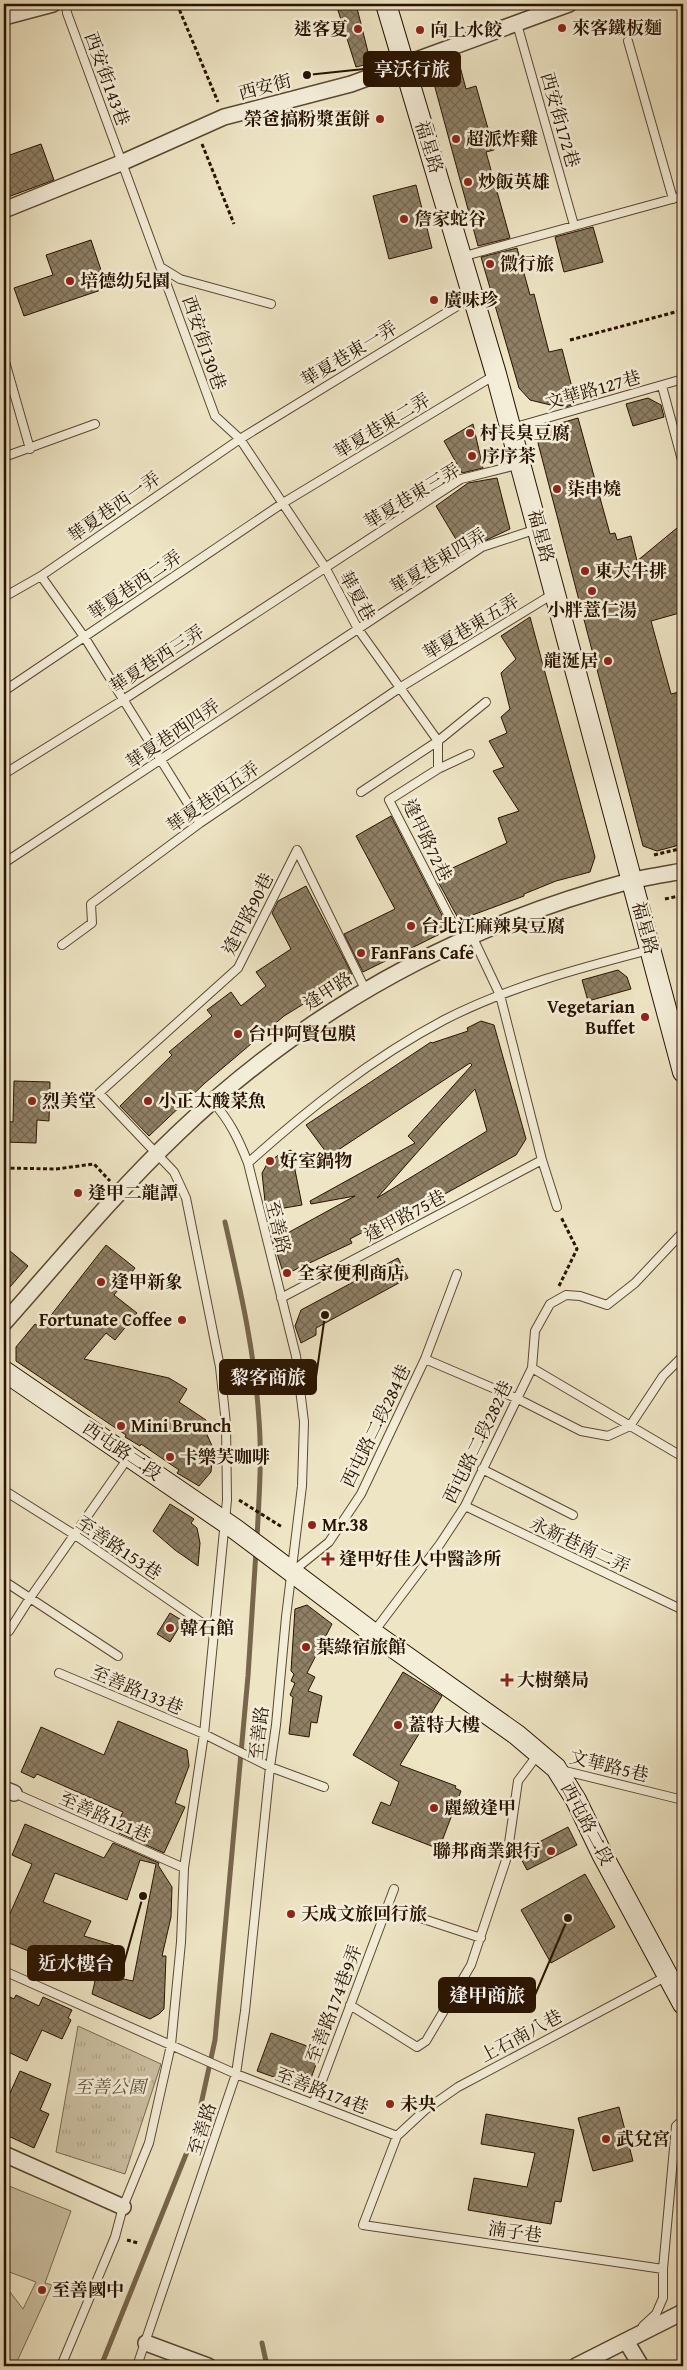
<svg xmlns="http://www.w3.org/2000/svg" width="687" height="2370" viewBox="0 0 687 2370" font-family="'Gentium Book Plus','Noto Serif TC',serif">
<defs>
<pattern id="park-tufts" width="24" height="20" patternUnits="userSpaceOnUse" patternTransform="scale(1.25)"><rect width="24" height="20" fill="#ccc1a3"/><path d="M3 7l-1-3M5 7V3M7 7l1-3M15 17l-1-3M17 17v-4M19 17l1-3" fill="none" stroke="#afa58b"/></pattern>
<pattern id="building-cross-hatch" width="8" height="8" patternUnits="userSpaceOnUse" patternTransform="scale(1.25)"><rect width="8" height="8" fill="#8f8066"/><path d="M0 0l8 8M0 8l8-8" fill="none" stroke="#756852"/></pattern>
</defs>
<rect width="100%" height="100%" fill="#eee5c4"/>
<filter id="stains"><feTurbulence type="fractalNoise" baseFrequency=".004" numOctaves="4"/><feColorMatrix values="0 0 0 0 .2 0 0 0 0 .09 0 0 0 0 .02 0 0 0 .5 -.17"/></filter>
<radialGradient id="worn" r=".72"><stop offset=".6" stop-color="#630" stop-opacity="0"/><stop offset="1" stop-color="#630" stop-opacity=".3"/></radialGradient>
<path fill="#ccc1a3" stroke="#7a6a52" d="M4,2184L71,2211L45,2283L52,2285L15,2366H4V2289L10,2292L23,2309L36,2282L4,2270Z"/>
<path fill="url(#park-tufts)" stroke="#7a6a52" d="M78,2026L161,2064L125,2174L56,2152Z"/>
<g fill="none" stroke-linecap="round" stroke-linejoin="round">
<path stroke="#77664d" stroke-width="5" d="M225,1222C240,1288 255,1353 259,1420C262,1459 259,1499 257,1538
M262,2343L267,2366
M101,2366L195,2132L215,2040L248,1676L256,1551"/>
</g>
<path fill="url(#building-cross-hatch)" stroke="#281300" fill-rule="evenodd" d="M336,4H356L369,56L364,65L356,67Z
M457,55L466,89L476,86L494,150L486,152L510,238L478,246L430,69L434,63Z
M41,144L54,180L8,197L4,186V157Z
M416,185L432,248L389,259L373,196Z
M593,227L603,262L564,272L555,237Z
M91,240L107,288L24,316L14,288L53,275L46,255Z
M517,248L530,295L534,294L549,352L562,349L575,399H573L574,404L563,408L530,400L519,388L481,257Z
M648,398L661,405L664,417L633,426L626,404Z
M578,418L610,534L615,533L617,540L631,536L637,561L683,523V612L651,621L671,694L683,691V844L657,851L643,846L538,443L547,427Z
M473,424L483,468L462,473L444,441Z
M497,478L510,529L463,551L436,506L468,483Z
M530,617L595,857L590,872L556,881L524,894V896L459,920L435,876L507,843L498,818L519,811L493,771L504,767L489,741L507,733L501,717L510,709L501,673L516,659L501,636Z
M391,816L447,925L445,926L448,930L363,972L344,934L395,909L356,836Z
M306,886L352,974L284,1016L205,1083L149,1136L120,1106L172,1055L169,1052L212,1016L207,1010L231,992L241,1006L266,986L256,972L291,949L272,913L278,901Z
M618,970L627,977L631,989L588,1001L582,980Z
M481,1021L494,1025L526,1139L516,1155L388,1225L384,1221L350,1239L352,1243L284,1275L273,1241L355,1196L311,1204L310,1201L415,1143L408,1136L472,1065L470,1063L329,1156L306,1125L431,1042L432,1043L468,1031L467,1028ZM475,1089L487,1131L377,1198L443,1123Z
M14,1081L50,1082L49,1121L37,1120L36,1143L4,1142V1121L13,1122Z
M291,1150L302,1205L266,1211L262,1173L267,1164L277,1156Z
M106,1245L135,1268L114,1295L137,1313L115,1340L106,1333L84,1359L169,1378L187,1389L179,1402L206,1420L204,1428L213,1448L211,1472L199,1486L177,1473L179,1470L141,1444L140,1446L125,1437L126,1435L16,1361V1347L35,1324L41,1328Z
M4,1246L28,1266L4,1294Z
M398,1258L408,1278L316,1328V1335L301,1343L295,1326L301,1310Z
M170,1504L194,1519L191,1523L197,1528L200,1543L198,1566L175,1550L153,1531Z
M307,1605L332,1624L307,1673L315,1677L308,1691L322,1696L317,1723L311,1722L309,1737L289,1734L293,1697L290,1695L295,1683L291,1681L294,1674L291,1671L295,1609Z
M170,1613L183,1621L170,1642L157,1634Z
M403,1672L442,1696L400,1765L456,1786L455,1788L461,1791L439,1849L372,1823L381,1802L390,1806L399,1782L353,1755Z
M118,1721L187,1750L189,1766L175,1803L185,1807L164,1853L119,1833L121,1829L116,1827L123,1812L37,1774L34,1778L21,1772L41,1727L104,1755Z
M25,1824L104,1858L113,1843L159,1863L158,1865L172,1887L171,1917L162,1956H166L164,2009L159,2014L150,2019L92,1994L95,1981L73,1974L75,1970L4,1941V1927L32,1864L12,1855ZM140,1860L156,1864L133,1981L114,1977L107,1965L114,1945L84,1936L91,1921L43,1902L55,1873L127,1900Z
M568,1827L577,1845L527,1870L518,1853Z
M585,1874L615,1927L551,1963L521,1910Z
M4,1994L14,1999L16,1995L39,2006L43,1997L72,2010L68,2018L71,2020L62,2039L42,2030L27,2061L4,2050Z
M271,2033L321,2051L307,2089L257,2071Z
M20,2071L51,2084L40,2110L49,2114L34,2148L4,2134V2090L10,2093Z
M619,2107L633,2161L593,2171L578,2118Z
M486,2114L574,2130L561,2202L555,2201L551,2224L468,2210L474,2178L527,2187L535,2153L481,2144Z"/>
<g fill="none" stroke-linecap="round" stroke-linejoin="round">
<defs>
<path id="lane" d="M66,4L67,13L215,416L240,439L325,567L358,629L438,741V769
M517,24L574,225
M628,41L673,199
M461,257L683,196
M162,268L180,279L271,304
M4,358L30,449
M662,386L683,464
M512,428L683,379
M4,457L95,424
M41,576L85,638L200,823
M4,597L41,576L240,439L472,297
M4,691L283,503L495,375
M4,774L123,700L461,479L521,464
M361,792L438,741L486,702
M4,863L482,547L537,529
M62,945L92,923L91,904L200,823L401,687L553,594
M542,1160L557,1207
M248,1163C308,1109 372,1058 444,1020C508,987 580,968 649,950
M281,1298L542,1160L500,995L472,936L452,922L389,800L438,769L470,754
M425,1359L516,1398L581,1431L608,1436L630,1426L663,1376L683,1356
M532,1368L683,1457
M482,1469L573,1515
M5,1491L75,1535L214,1631
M465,1506L683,1610
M292,1572L329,1542L361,1494L425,1359L457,1274
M4,1581L118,1656
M9,1631L30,1598L128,1458
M373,1633L440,1544L465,1506L532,1368L535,1331L550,1304L566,1295L580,1296L607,1305L635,1283L683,1232
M59,1673L204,1734L270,1767L324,1787
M561,1770L683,1800
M14,1793L184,1868
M387,1907L481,1938
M4,1971L236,2074L397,2136
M350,2005L417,2047L426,2041L471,1965L507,1857L518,1781L539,1753
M314,2102L394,1889
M663,2269L363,2225L397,2136L425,2110L458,2087L667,1976
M643,2326L656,2314L663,2298V2269L676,2126L683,2120
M61,2366L115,2237L123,2207L149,2143L171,2045L181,1942L184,1868L204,1734L227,1500L226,1424L220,1367L186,1198L174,1172L99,1093L238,968L297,850L365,989
M137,2366L236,2074L245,2011L270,1767L276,1725L286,1617L302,1486L304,1422L296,1356L248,1163C239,1140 230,1121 213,1102"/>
<path id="street" d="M4,17L53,4
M4,210L121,163L224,117L351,84L569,4
M4,1323C60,1260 115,1193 177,1134C306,1010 456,927 630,881C647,877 666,874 683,871
M4,1789L14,1793
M4,2154L123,2207
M626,2341L641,2366
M146,2343L208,2366
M576,2366L683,2312"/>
<path id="secondary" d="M386,4L496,374L683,1072
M4,1371L235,1529L373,1633L517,1735L556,1768L576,1800L602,1854L683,2004"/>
</defs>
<use href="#lane" stroke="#5a4831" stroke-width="10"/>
<use href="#street" stroke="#5a4831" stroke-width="18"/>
<use href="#secondary" stroke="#281300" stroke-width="22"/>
<path stroke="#281300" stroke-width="3" stroke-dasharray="4 2.5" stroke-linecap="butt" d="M177,4L218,102
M202,144L234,224
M570,340L683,310
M654,855L683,848
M665,899L683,895
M4,1168L56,1169L94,1164L110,1181
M559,1286L577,1249L561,1217
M239,1500L282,1527
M127,2240L138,2243"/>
<use href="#lane" stroke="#f4eed9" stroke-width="8"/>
<use href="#street" stroke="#f4eed9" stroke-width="15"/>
<use href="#secondary" stroke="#f4eed9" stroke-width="20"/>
</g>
<g fill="#8f2418" stroke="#f4eed9" stroke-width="2">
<circle cx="562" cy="28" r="5"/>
<circle cx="358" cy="29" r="5"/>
<circle cx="420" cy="30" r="5"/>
<circle cx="380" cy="119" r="5"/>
<circle cx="456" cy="139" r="5"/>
<circle cx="468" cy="182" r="5"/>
<circle cx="404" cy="219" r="5"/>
<circle cx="490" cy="264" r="5"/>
<circle cx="70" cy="281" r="5"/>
<circle cx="434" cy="300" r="5"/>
<circle cx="470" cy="433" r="5"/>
<circle cx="472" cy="456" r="5"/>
<circle cx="557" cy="489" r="5"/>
<circle cx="585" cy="571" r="5"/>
<circle cx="592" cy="591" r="5"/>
<circle cx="608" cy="661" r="5"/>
<circle cx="411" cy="926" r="5"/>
<circle cx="361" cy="953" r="5"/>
<circle cx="645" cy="1017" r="5"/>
<circle cx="238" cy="1034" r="5"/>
<circle cx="32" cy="1101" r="5"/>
<circle cx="148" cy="1101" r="5"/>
<circle cx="270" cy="1161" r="5"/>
<circle cx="78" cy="1193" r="5"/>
<circle cx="287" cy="1273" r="5"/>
<circle cx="101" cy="1282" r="5"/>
<circle cx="182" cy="1320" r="5"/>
<circle cx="121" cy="1426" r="5"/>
<circle cx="170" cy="1457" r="5"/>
<circle cx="312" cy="1525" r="5"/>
<path d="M325.5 1551.5h5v5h5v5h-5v5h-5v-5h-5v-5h5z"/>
<circle cx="170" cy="1628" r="5"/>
<circle cx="306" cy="1647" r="5"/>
<path d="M504.5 1672.5h5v5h5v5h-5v5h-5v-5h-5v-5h5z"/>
<circle cx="398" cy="1725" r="5"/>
<circle cx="434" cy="1808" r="5"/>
<circle cx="551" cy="1851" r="5"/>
<circle cx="291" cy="1914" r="5"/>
<circle cx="390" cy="2104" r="5"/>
<circle cx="606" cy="2139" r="5"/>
<circle cx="42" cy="2290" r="5"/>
</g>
<g text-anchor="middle" stroke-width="5" stroke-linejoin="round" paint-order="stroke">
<g font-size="18" font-weight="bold" fill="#281300" stroke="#f4eed9" text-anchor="start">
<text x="572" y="34">來客鐵板麵</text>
<text x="348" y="35" text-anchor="end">迷客夏</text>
<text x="430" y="36">向上水餃</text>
<text x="370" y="125" text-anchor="end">榮爸搞粉漿蛋餅</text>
<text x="466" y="145">超派炸雞</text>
<text x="478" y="188">炒飯英雄</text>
<text x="414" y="225">詹家蛇谷</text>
<text x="500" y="270">微行旅</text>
<text x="80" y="287">培德幼兒園</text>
<text x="444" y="306">廣味珍</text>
<text x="480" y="439">村長臭豆腐</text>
<text x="482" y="462">序序茶</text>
<text x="567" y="495">柒串燒</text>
<text x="595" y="577">東大牛排</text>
<text x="592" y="616" text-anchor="middle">小胖薏仁湯</text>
<text x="598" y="667" text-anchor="end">龍涎居</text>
<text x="421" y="932">台北江麻辣臭豆腐</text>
<text x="371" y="959">FanFans Cafe</text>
<text x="635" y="1013" text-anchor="end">Vegetarian<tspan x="635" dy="21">Buffet</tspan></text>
<text x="248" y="1040">台中阿賢包膜</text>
<text x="42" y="1107">烈美堂</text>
<text x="158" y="1107">小正太酸菜魚</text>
<text x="280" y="1167">好室鍋物</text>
<text x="88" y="1199">逢甲二龍譚</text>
<text x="297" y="1279">全家便利商店</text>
<text x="111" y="1288">逢甲新象</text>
<text x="172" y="1326" text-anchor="end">Fortunate Coffee</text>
<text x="131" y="1432">Mini Brunch</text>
<text x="180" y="1463">卡樂芙咖啡</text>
<text x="322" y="1531">Mr.38</text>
<text x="339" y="1565">逢甲好佳人中醫診所</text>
<text x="180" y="1634">韓石館</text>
<text x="316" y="1653">葉綠宿旅館</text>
<text x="517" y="1686">大樹藥局</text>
<text x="408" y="1731">蓋特大樓</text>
<text x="444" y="1814">麗緻逢甲</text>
<text x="541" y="1857" text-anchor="end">聯邦商業銀行</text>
<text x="301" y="1920">天成文旅回行旅</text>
<text x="400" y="2110">未央</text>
<text x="616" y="2145">武兌宮</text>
<text x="52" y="2296">至善國中</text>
</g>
<g font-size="18" fill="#281300" stroke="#f4eed9">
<text transform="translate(107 79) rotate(70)" y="6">西安街143巷</text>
<text transform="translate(265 87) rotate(-15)" y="6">西安街</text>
<text transform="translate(560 120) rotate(74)" y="6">西安街172巷</text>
<text transform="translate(429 147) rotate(73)" y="6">福星路</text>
<text transform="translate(204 343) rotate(71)" y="6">西安街130巷</text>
<text transform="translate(349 354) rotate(-31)" y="6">華夏巷東一弄</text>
<text transform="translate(593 390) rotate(-16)" y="6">文華路127巷</text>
<text transform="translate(382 426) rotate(-31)" y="6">華夏巷東二弄</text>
<text transform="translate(412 496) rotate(-31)" y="6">華夏巷東三弄</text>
<text transform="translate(114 507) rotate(-35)" y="6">華夏巷西一弄</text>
<text transform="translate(541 536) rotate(75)" y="6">福星路</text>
<text transform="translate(438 561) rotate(-31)" y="6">華夏巷東四弄</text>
<text transform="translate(135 585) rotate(-34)" y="6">華夏巷西二弄</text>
<text transform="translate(357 596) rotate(61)" y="6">華夏巷</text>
<text transform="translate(471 627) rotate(-31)" y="6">華夏巷東五弄</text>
<text transform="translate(157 659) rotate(-33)" y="6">華夏巷西三弄</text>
<text transform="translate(173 734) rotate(-34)" y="6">華夏巷西四弄</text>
<text transform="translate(213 797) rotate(-35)" y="6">華夏巷西五弄</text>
<text transform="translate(427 840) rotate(64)" y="6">逢甲路72巷</text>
<text transform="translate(248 914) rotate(-63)" y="6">逢甲路90巷</text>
<text transform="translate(645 928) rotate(75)" y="6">福星路</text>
<text transform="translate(328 991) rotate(-33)" y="6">逢甲路</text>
<text transform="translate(405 1216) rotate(-28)" y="6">逢甲路75巷</text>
<text transform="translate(278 1227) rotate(76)" y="6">至善路</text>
<text transform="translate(376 1426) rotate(-64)" y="6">西屯路二段284巷</text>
<text transform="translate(478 1442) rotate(-64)" y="6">西屯路二段282巷</text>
<text transform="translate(122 1451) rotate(34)" y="6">西屯路二段</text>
<text transform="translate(580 1545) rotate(25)" y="6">永新巷南二弄</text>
<text transform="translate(119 1548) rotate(34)" y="6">至善路153巷</text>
<text transform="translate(137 1690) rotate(23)" y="6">至善路133巷</text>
<text transform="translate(259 1733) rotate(-83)" y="6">至善路</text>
<text transform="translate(609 1766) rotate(14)" y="6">文華路5巷</text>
<text transform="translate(105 1817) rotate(24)" y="6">至善路121巷</text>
<text transform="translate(587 1824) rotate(62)" y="6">西屯路二段</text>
<text transform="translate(334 2004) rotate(-69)" y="6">至善路174巷9弄</text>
<text transform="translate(521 2036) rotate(-28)" y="6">上石南八巷</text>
<text transform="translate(322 2091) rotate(21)" y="6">至善路174巷</text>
<text transform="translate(202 2129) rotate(-72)" y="6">至善路</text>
<text transform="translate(515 2232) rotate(8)" y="6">湳子巷</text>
</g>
<g font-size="18" font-style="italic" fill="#615039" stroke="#f4eed9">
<text x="110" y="2093">至善公園</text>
</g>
</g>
<path fill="none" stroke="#281300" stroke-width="2" d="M307 75L364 69M325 1315L316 1377M143 1896L124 1963M568 1918L535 1995"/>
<g fill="#281300" stroke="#f4eed9" stroke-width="2">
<circle cx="307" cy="75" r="5"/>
<circle cx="325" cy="1315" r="5"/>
<circle cx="143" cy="1896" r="5"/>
<circle cx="568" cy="1918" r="5"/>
</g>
<g fill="#281300" stroke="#281300" stroke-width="2">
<rect x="364" y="52" width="96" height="34" rx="5"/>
<rect x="220" y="1360" width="96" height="34" rx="5"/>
<rect x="28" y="1946" width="96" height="34" rx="5"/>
<rect x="439" y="1978" width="96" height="34" rx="5"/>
</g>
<g font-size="19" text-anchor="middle" font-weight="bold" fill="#fff">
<text x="412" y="76">享沃行旅</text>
<text x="268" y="1384">黎客商旅</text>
<text x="76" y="1970">近水樓台</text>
<text x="487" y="2002">逢甲商旅</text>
</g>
<rect width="687" height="2370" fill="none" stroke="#eee5c4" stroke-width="20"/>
<rect x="5" y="5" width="677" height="2360" fill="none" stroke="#281300" stroke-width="2.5"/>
<rect x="10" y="10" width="667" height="2350" fill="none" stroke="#281300"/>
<rect width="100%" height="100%" filter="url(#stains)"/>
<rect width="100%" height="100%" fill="url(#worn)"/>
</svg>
